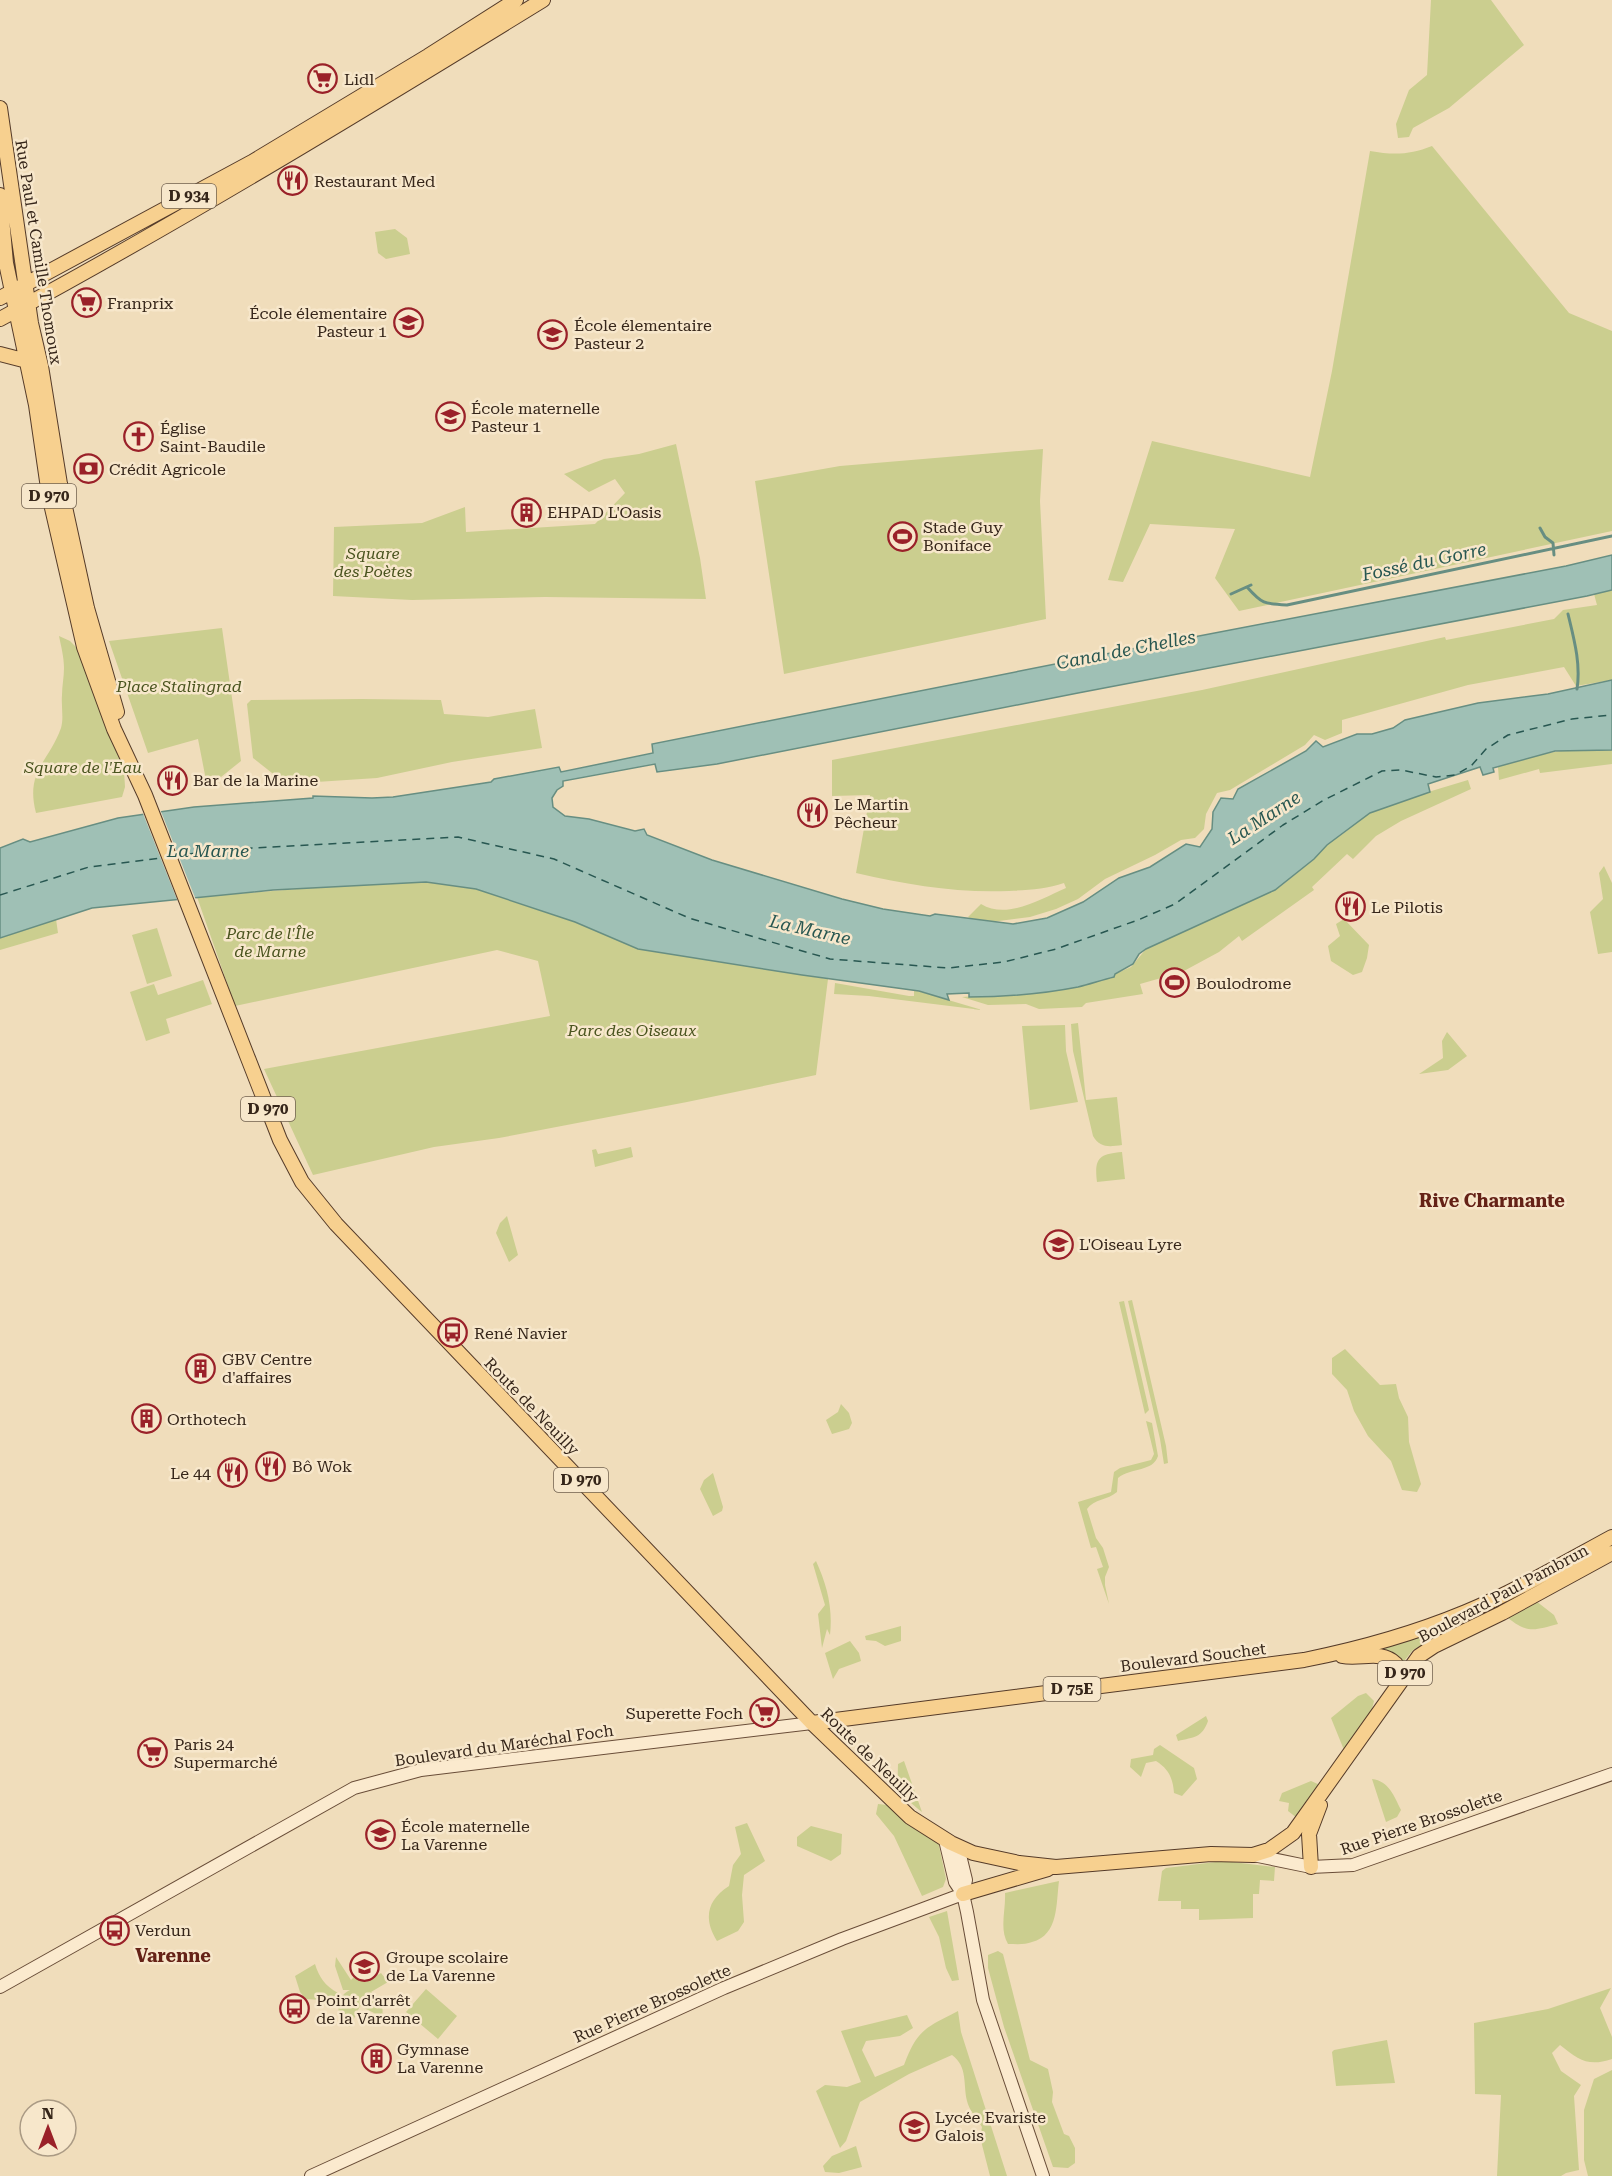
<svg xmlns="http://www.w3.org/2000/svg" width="1612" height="2176" viewBox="0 0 1612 2176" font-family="'Roboto Serif',serif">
<rect width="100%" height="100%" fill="#f0ddbb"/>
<path fill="#cbce8f" d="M1431,0H1491L1524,45L1449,108L1413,128L1409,137L1398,138L1396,124L1409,90L1427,75Z
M1432,146L1569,313L1612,331V531L1239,611L1215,578L1235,529L1150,524L1123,582L1108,580L1152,441L1310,477L1332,371L1370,151C1393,155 1410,155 1432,146Z
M395,229L407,238L410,254L386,259L378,253L375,232Z
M676,444L700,558L706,599L545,597L412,600L333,596L334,527L422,523L465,507L466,532L595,524L625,493L615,479L589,492L564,474L604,459L639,454Z
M1043,449L1040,501L1046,619L784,674L755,481L840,466Z
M1612,590V680L1576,686L1564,667L1468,685L1342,720V733L1325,740L1314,735L1305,745L1230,790L1217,793L1206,814L1204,829L1195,838L1181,840L1155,855L1105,879L1078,899L1056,909L1030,917L999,921L977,922L968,917L981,904C1007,920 1041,899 1066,888L1064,883C1047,889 1028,890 1009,891C954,893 910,885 856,873L870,795L832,796V760L1202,690L1445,637L1446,640L1554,619L1563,610L1597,605L1594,594Z
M222,628L241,761L216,781L206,780L198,739L148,753L109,641Z
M59,636L70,641L77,648L124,770L125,787L122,797L36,813C25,771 49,762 61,728C64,718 61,706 62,695C62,686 64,677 64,668C64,657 61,646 59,636Z
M362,699L441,700L444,714L488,717L535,709L542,748L452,762L377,778L286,784L253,758L247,704L251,700Z
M1580,749L1612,750V764L1540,773L1539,769L1499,780L1498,767C1525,757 1551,751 1580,749Z
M1468,780L1471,789L1401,821L1376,836L1353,859L1347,854L1312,887L1314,890L1242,941L1239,936L1219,952L1182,972L1140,984L1143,994L1086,1003L1082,1007L1039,1009L1026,1004L988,1005L962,997L1059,990L1114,977L1115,974L1131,967L1146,949L1280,887L1312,861L1324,846L1340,836L1370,813L1405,799Z
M1604,866L1612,883V952L1598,954L1590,912L1603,899L1599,873Z
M426,882L476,889L575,922L638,949L828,979L816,1075L687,1102L499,1138L434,1147L313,1175L264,1069L550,1016L538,961L497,950L235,1006L197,897L371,883Z
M56,919L58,933L0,950V938Z
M1344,919L1369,945L1367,958L1362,972L1353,975L1331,961L1328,946L1340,936L1336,924Z
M157,928L172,976L147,984L132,935Z
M203,980L212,1004L166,1019L170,1033L146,1041L130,992L154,984L158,995Z
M835,983L909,996H914V991H918L982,1010L869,996L834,994Z
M1078,1023L1086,1100L1117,1097L1122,1145C1109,1147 1100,1148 1093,1136L1073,1051L1071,1024Z
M1065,1025L1066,1051L1078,1102L1030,1110L1022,1026Z
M1447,1032L1467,1056L1448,1070L1419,1074L1443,1058L1442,1041Z
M631,1147L633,1157L595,1167L592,1150L596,1149L598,1154Z
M1122,1152L1125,1179L1097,1182C1094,1158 1099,1154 1122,1152Z
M507,1216L518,1255L509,1262L496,1233L500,1223Z
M1132,1300L1166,1446L1168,1463L1164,1464L1160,1439L1128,1301Z
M1124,1301L1149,1410L1145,1414L1119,1302Z
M1345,1349L1380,1385L1396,1384L1399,1398L1408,1417L1409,1442L1421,1484L1417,1492L1402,1490L1391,1461L1368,1436L1354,1411L1347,1390L1332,1374V1358Z
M841,1404L849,1413L852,1423L849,1429L832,1434L826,1420L838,1412Z
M1146,1421L1152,1423L1158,1456C1153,1472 1132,1467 1118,1478L1117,1492C1108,1500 1094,1499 1087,1509L1096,1538L1103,1548L1109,1567L1105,1577V1585L1109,1604L1097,1569L1103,1567L1096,1547L1091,1548L1078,1502L1111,1492L1114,1472L1120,1468L1151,1460L1154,1454Z
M713,1473L723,1507L722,1511L713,1516L700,1489L704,1480Z
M816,1561C827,1585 833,1608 830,1635L827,1629L822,1648L818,1614L825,1605L813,1564Z
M1536,1601L1554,1615L1558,1624C1535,1630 1528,1634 1508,1618L1510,1614Z
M901,1626V1641L885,1646L876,1641L866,1640L865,1636Z
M1426,1635L1430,1640L1413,1650L1400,1666L1363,1653Z
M850,1641L859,1653L861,1661L839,1669L833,1679L825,1653Z
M1366,1693L1374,1701L1372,1709L1344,1750L1331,1718L1358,1696Z
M1206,1716L1208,1721C1202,1738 1194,1737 1178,1741L1176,1735Z
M1160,1745L1194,1768L1197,1779L1182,1796L1174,1793C1173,1779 1169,1769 1156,1761L1146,1763L1141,1777L1130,1767L1131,1759L1153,1755L1154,1749Z
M904,1761L922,1812C900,1794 897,1794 898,1764Z
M1372,1779C1389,1781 1394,1796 1401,1810L1397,1817L1386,1822Z
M1311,1781L1320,1785L1297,1818L1288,1811L1289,1803L1279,1801L1282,1793Z
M878,1804L887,1805L938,1841L946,1879L943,1887L922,1896L894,1836L876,1814Z
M747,1823L765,1861L744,1875L742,1895L744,1922L738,1931L717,1941C703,1919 707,1900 729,1886L733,1865L741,1854L735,1827Z
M811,1826L842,1834L841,1854L831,1861L797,1846V1837Z
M1224,1861L1275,1867L1274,1881L1260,1880L1259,1894H1253V1918L1199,1920V1909H1181V1901H1158L1162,1871L1166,1868Z
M1059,1881C1056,1903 1059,1935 1032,1942C1025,1945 1016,1944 1008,1944C999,1929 1006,1910 1005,1893Z
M947,1911L959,1980L952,1981L946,1968L939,1937L929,1917Z
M998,1951L1003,1954L1030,2060L1048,2069L1053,2092L1052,2102L1064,2134L1069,2136L1075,2148V2163L1068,2168L1053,2167L1004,2027L988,1968V1955Z
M336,1957L351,1980L355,1976L366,1982L381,1973L388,1982L371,1992C381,1997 384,2006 382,2017L360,2006L350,2027C335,2018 334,1997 350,1990H343L335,1966Z
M315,1964C319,1977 325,1986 338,1993L334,2001L306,1999L300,1992L295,1976Z
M1611,1988L1600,2008L1612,2037V2059C1588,2067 1579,2060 1560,2045L1552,2053L1561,2071L1581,2085L1574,2096L1579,2170L1566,2173L1561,2176H1497L1501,2095L1475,2094L1474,2023L1548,2009Z
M426,1989L457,2016L438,2039L406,2012Z
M958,2011L961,2032L1007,2176H990L980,2137L982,2127C977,2119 969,2110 967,2101C963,2084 968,2067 952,2055L909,2074L860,2102L846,2141L840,2148L816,2091L825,2085L847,2087L861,2082L841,2031L907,2015L913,2028L900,2036L866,2041L862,2050L875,2077L904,2065C917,2030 925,2028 958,2011Z
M1387,2040L1395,2083L1336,2086L1332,2052L1334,2050Z
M1612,2070V2176H1588L1584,2160V2110L1594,2079Z
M856,2146L862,2167L839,2173L825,2172L823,2166L832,2156Z"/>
<path fill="#9fc0b5" stroke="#678e82" stroke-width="1.5" d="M1612,555V590L1587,596L1078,693L717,764L657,772L655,764L563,781V786L557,790L552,798L553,807L565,816L589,819L635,831L644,829L647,835L712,860L842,899L883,909L930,916L935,914L1013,924L1047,918L1083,902L1119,878L1150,867L1186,844L1200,847L1212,829L1213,812L1221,798L1233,799L1238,789L1306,751L1316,741L1323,747L1357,734H1372L1393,728L1405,720L1478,703L1548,694L1612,680V750L1555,751L1493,768L1494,772L1483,775L1480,767L1428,784L1430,792L1370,813L1327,845L1314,859L1275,890L1146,949L1139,954L1133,964L1115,974L1114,977C1102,980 1090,984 1078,987C1042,994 1005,997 969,997V993L947,994L949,1000L919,991L802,975L638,949L575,922L476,889L426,882L273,890L92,908L0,938V848L23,839L30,842L118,818L194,807L313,798V796L372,798L393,797L491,782L494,779L559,767L561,772L653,753L652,744L1131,649L1566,566Z"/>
<path fill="#f0ddbb" d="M160,809L196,900L178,902L142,811Z"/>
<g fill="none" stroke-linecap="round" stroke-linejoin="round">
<path stroke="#678e82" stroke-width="3" d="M1540,528L1545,537L1553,543L1554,555
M1247,587C1262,604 1264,604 1287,605L1612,536
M1231,594L1251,585
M1568,614C1574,639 1581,664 1577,689"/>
<path stroke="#285751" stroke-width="1.5" stroke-dasharray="8 6" stroke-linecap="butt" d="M175,856L217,850L458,837L554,859L689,918L830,959L948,968L1004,962L1056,949L1138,920L1175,904L1283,825L1324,800L1382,771L1401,770L1436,777L1455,775L1471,766L1486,749L1508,735L1572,719L1612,715
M0,895L89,867L162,858"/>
<defs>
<path id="secondary" d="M945,1840L955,1882L963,1894L967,1912L983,2000L1043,2176
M958,1847L966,1880L963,1894
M1253,1855L1311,1867L1353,1865L1612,1774
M0,1987L354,1788L421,1770L812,1723
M311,2176L724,1988L842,1939L963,1894"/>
<path id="primary" d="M0,108L31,323L41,366L60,484L87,608L117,712
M0,195L6,263L36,405L49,495L84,647L114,729L145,795L280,1140L302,1182L336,1224L812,1723L910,1817L951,1843L973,1853L1019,1863L1056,1867L1211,1854L1253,1855L1269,1850L1293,1833L1419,1656L1434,1646L1502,1613L1612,1553
M0,298L252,162L428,56L516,0
M0,319C185,219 364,110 543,0
M0,354L27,361
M1342,1656C1361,1660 1380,1649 1396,1664L1397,1685
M812,1723L1304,1660C1359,1649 1413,1634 1466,1612C1516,1591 1564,1563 1612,1537
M1311,1867L1309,1834L1320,1805
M963,1894L1048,1869"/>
</defs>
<use href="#secondary" stroke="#694d38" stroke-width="14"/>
<use href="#primary" stroke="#553b29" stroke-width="16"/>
<use href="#secondary" stroke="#fbeace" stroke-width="12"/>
<use href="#primary" stroke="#f7d08f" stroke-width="14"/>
</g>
<defs>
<symbol id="supermarket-ring" viewBox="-11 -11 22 22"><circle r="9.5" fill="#f7e7cb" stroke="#9a2129" stroke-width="1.5"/><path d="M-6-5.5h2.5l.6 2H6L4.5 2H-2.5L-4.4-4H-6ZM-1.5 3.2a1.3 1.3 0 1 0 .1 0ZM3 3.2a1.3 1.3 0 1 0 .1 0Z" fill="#9a2129"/></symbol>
<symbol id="restaurant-ring" viewBox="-11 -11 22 22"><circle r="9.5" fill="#f7e7cb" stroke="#9a2129" stroke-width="1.5"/><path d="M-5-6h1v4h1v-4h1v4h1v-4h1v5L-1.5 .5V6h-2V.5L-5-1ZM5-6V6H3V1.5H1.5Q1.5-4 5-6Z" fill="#9a2129"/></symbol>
<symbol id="school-ring" viewBox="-11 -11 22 22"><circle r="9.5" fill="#f7e7cb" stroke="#9a2129" stroke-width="1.5"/><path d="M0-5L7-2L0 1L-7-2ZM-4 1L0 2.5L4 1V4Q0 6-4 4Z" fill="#9a2129"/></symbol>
<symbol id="church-ring" viewBox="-11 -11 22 22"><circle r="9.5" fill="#f7e7cb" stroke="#9a2129" stroke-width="1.5"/><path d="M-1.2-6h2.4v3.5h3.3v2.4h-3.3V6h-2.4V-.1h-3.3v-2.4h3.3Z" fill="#9a2129"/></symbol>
<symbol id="bank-ring" viewBox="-11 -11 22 22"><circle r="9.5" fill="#f7e7cb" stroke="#9a2129" stroke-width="1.5"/><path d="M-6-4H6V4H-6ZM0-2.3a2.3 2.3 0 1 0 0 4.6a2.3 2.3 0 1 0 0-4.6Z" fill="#9a2129"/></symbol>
<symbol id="building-ring" viewBox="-11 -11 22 22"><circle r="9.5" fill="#f7e7cb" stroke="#9a2129" stroke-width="1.5"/><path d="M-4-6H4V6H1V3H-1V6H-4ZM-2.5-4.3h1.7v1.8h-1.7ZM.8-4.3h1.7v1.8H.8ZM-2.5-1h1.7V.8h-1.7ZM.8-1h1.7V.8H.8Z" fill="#9a2129"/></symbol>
<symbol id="stadium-ring" viewBox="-11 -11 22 22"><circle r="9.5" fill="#f7e7cb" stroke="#9a2129" stroke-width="1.5"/><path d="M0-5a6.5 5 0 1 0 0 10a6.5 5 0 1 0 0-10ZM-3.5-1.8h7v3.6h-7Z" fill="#9a2129"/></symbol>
<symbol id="bus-ring" viewBox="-11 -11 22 22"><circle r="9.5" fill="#f7e7cb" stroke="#9a2129" stroke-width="1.5"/><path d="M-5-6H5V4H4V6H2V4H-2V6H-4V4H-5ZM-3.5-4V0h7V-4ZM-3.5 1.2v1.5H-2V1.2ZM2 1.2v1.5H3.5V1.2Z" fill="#9a2129"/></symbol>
</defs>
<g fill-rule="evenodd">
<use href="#supermarket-ring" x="306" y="62" width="33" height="33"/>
<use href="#restaurant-ring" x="276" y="164" width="33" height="33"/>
<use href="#supermarket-ring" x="70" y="286" width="33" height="33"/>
<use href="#school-ring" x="392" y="306" width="33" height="33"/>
<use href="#school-ring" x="536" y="318" width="33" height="33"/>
<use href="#school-ring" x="434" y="400" width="33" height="33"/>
<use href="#church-ring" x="122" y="420" width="33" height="33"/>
<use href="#bank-ring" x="72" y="452" width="33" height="33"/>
<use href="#building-ring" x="510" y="496" width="33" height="33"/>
<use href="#stadium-ring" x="886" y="520" width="33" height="33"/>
<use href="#restaurant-ring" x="156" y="764" width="33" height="33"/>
<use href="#restaurant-ring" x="796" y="796" width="33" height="33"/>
<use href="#restaurant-ring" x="1334" y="890" width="33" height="33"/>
<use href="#stadium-ring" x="1158" y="966" width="33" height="33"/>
<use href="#school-ring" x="1042" y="1228" width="33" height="33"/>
<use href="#bus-ring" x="436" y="1316" width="33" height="33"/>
<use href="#building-ring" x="184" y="1352" width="33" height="33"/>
<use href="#building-ring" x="130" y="1402" width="33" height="33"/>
<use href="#restaurant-ring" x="254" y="1450" width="33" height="33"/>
<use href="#restaurant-ring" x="216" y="1456" width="33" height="33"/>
<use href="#supermarket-ring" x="748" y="1696" width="33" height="33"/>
<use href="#supermarket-ring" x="136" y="1736" width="33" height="33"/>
<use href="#school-ring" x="364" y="1818" width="33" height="33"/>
<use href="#bus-ring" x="98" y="1914" width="33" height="33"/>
<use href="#school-ring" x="348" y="1950" width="33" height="33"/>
<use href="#bus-ring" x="278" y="1992" width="33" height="33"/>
<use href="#building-ring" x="360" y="2042" width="33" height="33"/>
<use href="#school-ring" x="898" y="2110" width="33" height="33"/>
</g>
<g text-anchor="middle" stroke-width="5" stroke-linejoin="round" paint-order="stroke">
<g fill="#f7e7cb" stroke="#70604f" stroke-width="1.5">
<rect x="162" y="184" width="54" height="24" rx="4.5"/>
<rect x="22" y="484" width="54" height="24" rx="4.5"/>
<rect x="241" y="1097" width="54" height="24" rx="4.5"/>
<rect x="554" y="1468" width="54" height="24" rx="4.5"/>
<rect x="1378" y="1661" width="54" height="24" rx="4.5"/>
<rect x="1043.5" y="1677" width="57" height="24" rx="4.5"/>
</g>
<g font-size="15" font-weight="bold" fill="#36261a">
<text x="189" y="201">D 934</text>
<text x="49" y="501">D 970</text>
<text x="268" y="1114">D 970</text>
<text x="581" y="1485">D 970</text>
<text x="1405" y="1678">D 970</text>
<text x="1072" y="1694">D 75E</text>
</g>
<g font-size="16" fill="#36261a" stroke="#f7e7cb" text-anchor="start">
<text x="344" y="85">Lidl</text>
<text x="314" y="187">Restaurant Med</text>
<text x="107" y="309">Franprix</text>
<text x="387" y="319" text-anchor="end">École élementaire<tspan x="387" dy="18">Pasteur 1</tspan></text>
<text x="574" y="331">École élementaire<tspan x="574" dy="18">Pasteur 2</tspan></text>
<text x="471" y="414">École maternelle<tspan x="471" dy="18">Pasteur 1</tspan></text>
<text x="160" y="434">Église<tspan x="160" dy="18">Saint-Baudile</tspan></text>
<text x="109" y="475">Crédit Agricole</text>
<text x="547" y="518">EHPAD L'Oasis</text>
<text x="923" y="533">Stade Guy<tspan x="923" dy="18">Boniface</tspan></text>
<text x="193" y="786">Bar de la Marine</text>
<text x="834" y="810">Le Martin<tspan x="834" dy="18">Pêcheur</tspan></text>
<text x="1371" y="913">Le Pilotis</text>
<text x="1196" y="989">Boulodrome</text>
<text x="1079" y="1250">L'Oiseau Lyre</text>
<text x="474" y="1339">René Navier</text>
<text x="222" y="1365">GBV Centre<tspan x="222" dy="18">d'affaires</tspan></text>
<text x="167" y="1425">Orthotech</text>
<text x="292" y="1472">Bô Wok</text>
<text x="211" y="1479" text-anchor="end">Le 44</text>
<text x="743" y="1719" text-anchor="end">Superette Foch</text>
<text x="174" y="1750">Paris 24<tspan x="174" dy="18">Supermarché</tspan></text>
<text x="401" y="1832">École maternelle<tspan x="401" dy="18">La Varenne</tspan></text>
<text x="135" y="1936">Verdun</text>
<text x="386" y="1963">Groupe scolaire<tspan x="386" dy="18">de La Varenne</tspan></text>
<text x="316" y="2006">Point d'arrêt<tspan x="316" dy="18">de la Varenne</tspan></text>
<text x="397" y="2055">Gymnase<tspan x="397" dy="18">La Varenne</tspan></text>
<text x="935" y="2123">Lycée Evariste<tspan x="935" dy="18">Galois</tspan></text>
</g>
<g font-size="16" fill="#36261a" stroke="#f7e7cb">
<text transform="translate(39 252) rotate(81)" y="6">Rue Paul et Camille Thomoux</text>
<text transform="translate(532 1406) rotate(46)" y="6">Route de Neuilly</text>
<text transform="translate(1503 1593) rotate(-28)" y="6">Boulevard Paul Pambrun</text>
<text transform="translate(1193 1657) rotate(-7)" y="6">Boulevard Souchet</text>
<text transform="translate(504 1745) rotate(-8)" y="6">Boulevard du Maréchal Foch</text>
<text transform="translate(870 1755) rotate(44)" y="6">Route de Neuilly</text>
<text transform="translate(1421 1822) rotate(-19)" y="6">Rue Pierre Brossolette</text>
<text transform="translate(652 2003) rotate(-24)" y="6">Rue Pierre Brossolette</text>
</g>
<g font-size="16" font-style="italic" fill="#4a541f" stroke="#f7e7cb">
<text x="373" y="559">Square<tspan x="373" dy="18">des Poètes</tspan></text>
<text x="179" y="692">Place Stalingrad</text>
<text x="83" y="773">Square de l'Eau</text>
<text x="270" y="939">Parc de l'Île<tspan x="270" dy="18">de Marne</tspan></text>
<text x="632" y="1036">Parc des Oiseaux</text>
</g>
<g font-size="18" font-style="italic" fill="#285751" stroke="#f7e7cb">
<text transform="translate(1424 562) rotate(-12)" y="6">Fossé du Gorre</text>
<text transform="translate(1126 650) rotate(-11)" y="6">Canal de Chelles</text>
<text transform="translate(1264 818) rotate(-33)" y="6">La Marne</text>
<text x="208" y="857">La Marne</text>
<text transform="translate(810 930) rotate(13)" y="6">La Marne</text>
</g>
<g font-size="18" font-weight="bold" fill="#652217" stroke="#f7e7cb">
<text x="1492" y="1207">Rive Charmante</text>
<text x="173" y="1962">Varenne</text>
</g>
</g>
<g transform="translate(48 2128)"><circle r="28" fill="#f7e7cb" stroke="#aa9a84" stroke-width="1.5"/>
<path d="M0-4.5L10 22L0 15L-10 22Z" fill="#9a2129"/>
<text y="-9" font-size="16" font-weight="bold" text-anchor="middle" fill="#36261a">N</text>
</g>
</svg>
